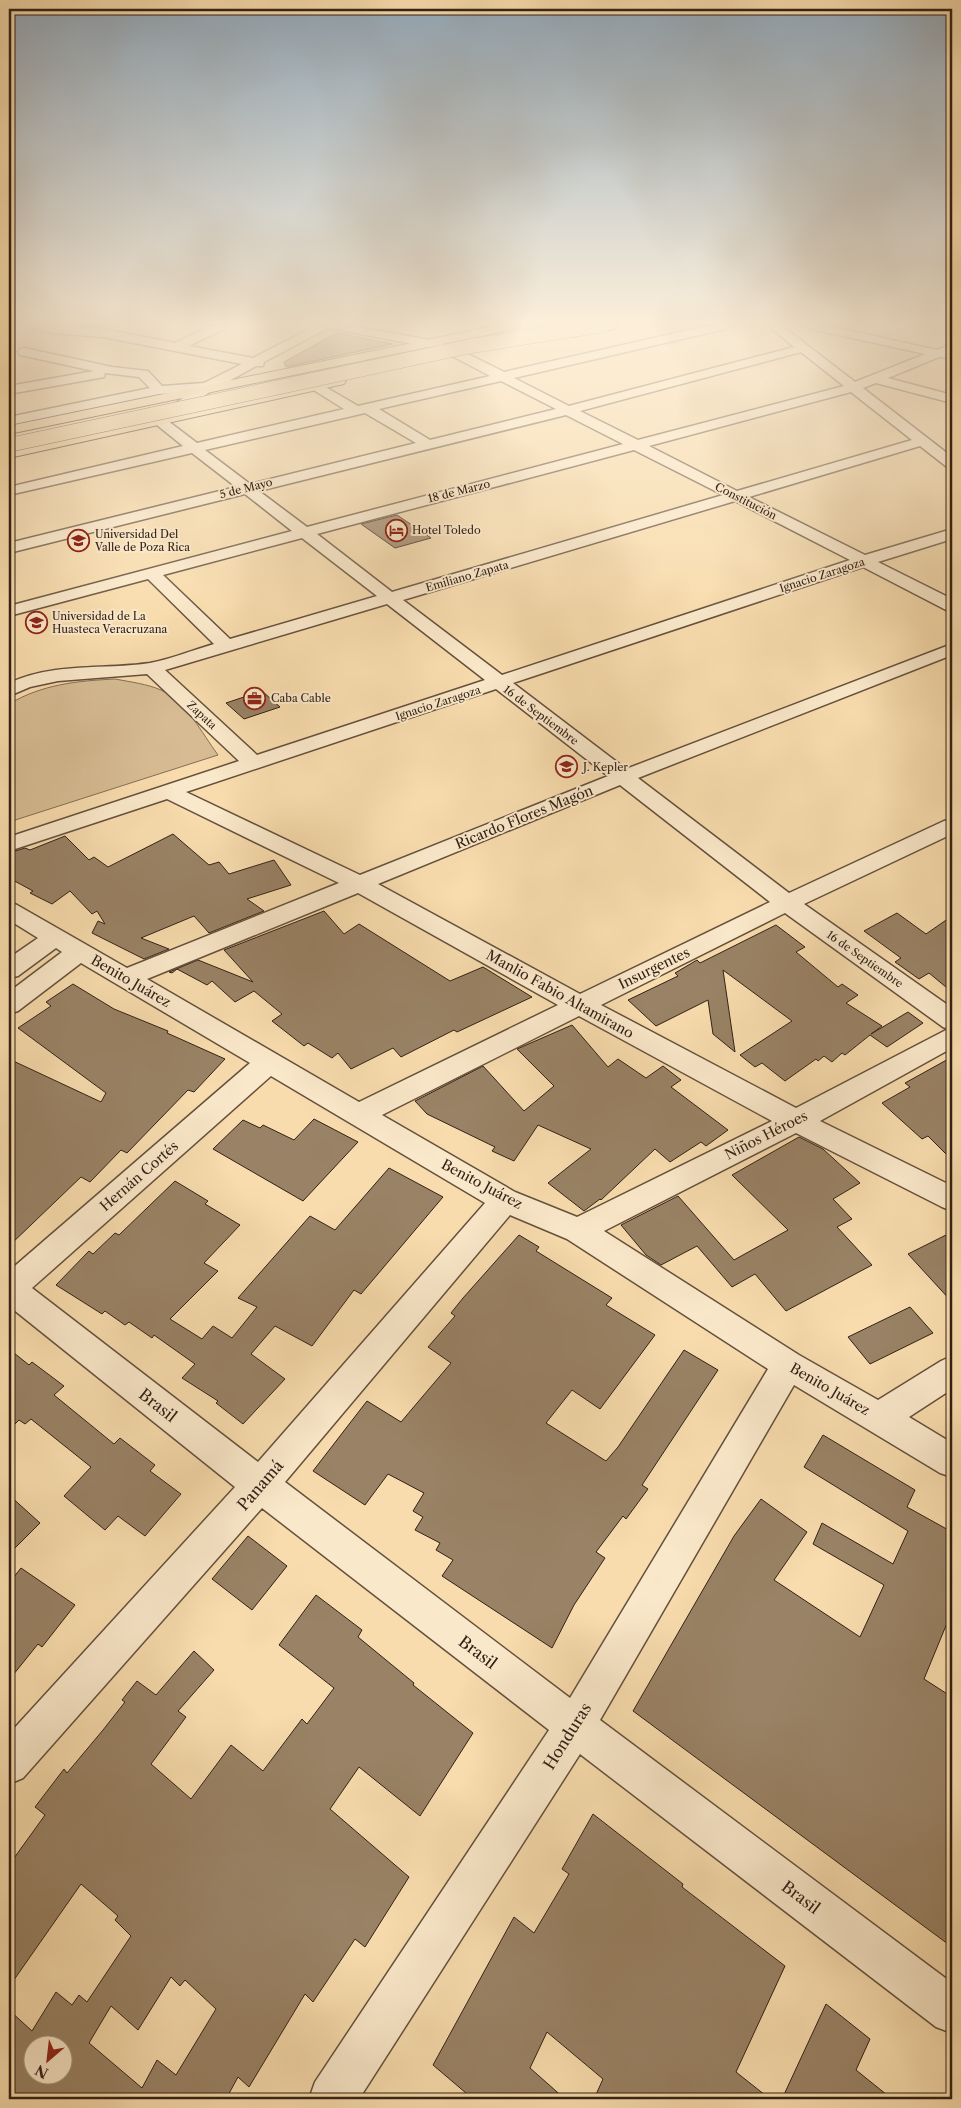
<svg xmlns="http://www.w3.org/2000/svg" width="961" height="2108" viewBox="0 0 961 2108" font-family="'Libre Caslon Text',serif">
<rect width="100%" height="100%" fill="#f8dcad"/>
<filter id="stains"><feTurbulence type="fractalNoise" baseFrequency=".004" numOctaves="4"/><feColorMatrix values="0 0 0 0 .2 0 0 0 0 .09 0 0 0 0 .02 0 0 0 .5 -.17"/></filter>
<radialGradient id="worn" r=".72"><stop offset=".6" stop-color="#630" stop-opacity="0"/><stop offset="1" stop-color="#630" stop-opacity=".3"/></radialGradient>
<path fill="#d7bc93" stroke="#856e54" d="M115,679C131,682 147,684 161,690C186,702 202,733 218,755L9,822V704C43,684 77,681 115,679Z"/>
<path fill="#998265" stroke="#332116" fill-rule="evenodd" d="M337,333L393,344L286,367L284,362Z
M397,515L431,538L395,548L361,524Z
M262,691L280,707L244,719L226,703Z
M173,834L209,865L219,862L229,874L274,860L291,885L247,899L264,911L209,933L194,916L141,938L169,949L144,959L92,933L98,921L105,924L97,911L92,914L70,891L52,904L30,893L33,891L9,878V853L25,848L30,850L65,836L89,860L94,857L108,867Z
M324,911L344,934L359,924L450,981L483,967L532,997L457,1032L454,1030L401,1057L393,1048L351,1069L338,1053L332,1058L308,1043L304,1046L272,1021L282,1014L254,991L235,1002L212,981L207,985L177,969L172,973L169,972L198,960L253,982L224,950Z
M897,913L926,934L952,916V992L929,973L919,979L895,962L901,958L864,931Z
M776,925L805,947L796,952L838,987L842,984L858,995L846,1003L882,1026L871,1034L908,1012L923,1023L887,1047L870,1035L845,1055L842,1053L832,1062L824,1056L818,1061L816,1059L785,1081L762,1063L755,1067L740,1055L792,1021L723,970L735,1052L713,1034L708,1000L656,1026L628,1000L678,976L675,973L697,960L700,963Z
M73,984L114,1009L168,1031L167,1033L225,1059L194,1092L188,1090L127,1153L121,1150L90,1182L81,1177L9,1246V1059L101,1102L106,1093L18,1028L51,1006L46,1002Z
M572,1025L608,1067L618,1059L646,1078L663,1066L681,1080L671,1087L728,1130L706,1146L701,1142L670,1162L655,1149L601,1200L600,1199L584,1211L548,1183L591,1149L538,1125L514,1161L492,1151L495,1147L427,1114L415,1101L483,1066L524,1111L554,1086L517,1049Z
M952,1057V1160L928,1136L922,1139L882,1103L910,1087L905,1083Z
M314,1119L358,1142L303,1201L213,1149L243,1120L260,1128L263,1125L294,1140Z
M799,1137L823,1149L860,1183L833,1199L852,1219L837,1227L872,1265L786,1311L755,1274L732,1287L697,1246L661,1265L646,1255L621,1225L678,1196L734,1260L788,1230L732,1175Z
M389,1168L443,1197L361,1294L354,1290L312,1346L275,1326L251,1354L285,1379L243,1424L216,1403L218,1401L182,1378L195,1364L154,1335L152,1338L129,1322L125,1325L105,1311L102,1314L56,1285L89,1251L93,1254L115,1233L119,1235L175,1181L208,1201L205,1204L240,1225L204,1263L218,1271L170,1319L202,1339L213,1326L232,1338L257,1307L238,1298L310,1216L335,1230Z
M952,1232V1302L908,1254Z
M519,1235L539,1247L536,1251L612,1298L606,1305L655,1335L600,1409L572,1390L546,1423L606,1461L618,1447L684,1350L718,1370L642,1485L648,1489L626,1519L623,1516L596,1552L605,1558L574,1605L552,1648L442,1576L453,1560L436,1550L440,1543L415,1530L423,1517L413,1511L424,1493L388,1474L365,1505L313,1471L367,1401L401,1422L451,1363L428,1347L455,1316L451,1313L463,1298Z
M910,1307L933,1333L870,1364L848,1337Z
M9,1349L29,1365L32,1362L64,1386L54,1395L114,1444L120,1438L155,1465L150,1471L181,1494L145,1536L118,1516L105,1530L64,1496L91,1467L31,1419L25,1424L19,1420L9,1430Z
M823,1435L915,1490L907,1507L952,1532V1611L924,1679L952,1697V1947L633,1711L734,1536L761,1499L807,1532L774,1580L860,1637L884,1585L813,1544L822,1523L893,1564L908,1531L804,1467Z
M9,1495L40,1523L9,1554Z
M248,1536L287,1566L252,1610L212,1579Z
M21,1568L75,1605L42,1647L38,1644L9,1680V1583Z
M316,1595L362,1630L358,1637L414,1683L413,1685L473,1733L420,1816L359,1767L330,1809L409,1877L365,1947L355,1939L313,2002L305,1994L249,2087L238,2077L226,2099H9V2010L32,2031L56,1992L72,2005L79,1995L87,2002L131,1936L115,1920L118,1916L81,1884L9,1987V1865L45,1815L35,1807L64,1769L67,1773L103,1730L125,1702L122,1700L137,1681L156,1695L194,1651L214,1670L178,1711L186,1717L151,1764L191,1799L231,1745L263,1771L302,1719L307,1724L334,1688L279,1645ZM171,1977L180,1986L185,1980L216,2009L176,2075L157,2060L142,2088L89,2043L111,2006L138,2030ZM32,2046H62V2076H32Z
M593,1814L683,1884L682,1887L785,1966L736,2072L770,2099H594L603,2079L547,2032L530,2068L565,2099H473L433,2065L514,1917L534,1933L569,1874L562,1869Z
M826,2004L870,2039L856,2070L892,2099H782Z"/>
<g fill="none" stroke-linecap="round" stroke-linejoin="round">
<defs>
<path id="minor" d="M30,325H50L103,329L175,343L213,325H228L226,328L189,346L253,358L317,325H346L436,341L462,351L504,372L711,325H731L725,329L514,378L569,406L794,347L768,325H781L855,382L925,354L811,329L807,328L805,325H825L937,350L952,344V352L950,353L949,358L939,357L888,378L952,395V403L876,383L863,388L952,457V468L947,467L920,446L749,497L865,555L952,529V539L878,562L952,599V611L946,610L863,567L513,683L626,769L952,644V655L638,778L789,893L944,821L952,819V834L804,904L952,1008V1048L820,1121L952,1186V1211L942,1207L796,1133L604,1231L799,1355L878,1400L941,1361L952,1356V1389L909,1417L952,1443V1477L940,1473L794,1385L600,1720L952,1983V2033L936,2027L580,1754L359,2099H309L315,2082L549,1730L262,1508L23,1778L9,1784V1734L235,1487L9,1306V1271L250,1063L81,963L18,1011L9,1014V992L62,952L56,948L18,976L9,978V958L38,938L9,920V902L17,905L127,968L339,883L167,799L9,851V837L239,761L147,674L58,681L30,687L9,696V683C54,662 103,670 150,663C171,659 193,650 214,644L148,579L9,616V606L292,531L245,494L9,553V543L236,487L192,453L9,495V487L183,446L152,421L191,392L159,394L9,425V417L150,388L139,377L105,373L104,377L99,378L9,394V386L94,371L20,355L18,352L20,349L24,348L112,367L148,371L162,386L204,383L242,364L103,337L53,333L32,328ZM328,328L429,347L454,357L490,376L358,406L317,382L310,386L312,389L344,409L197,443L168,421L211,391L256,366H263L264,362ZM801,352L844,386L638,440L580,411ZM501,381L556,409L430,440L379,409ZM851,392L912,440L737,491L649,446ZM365,413L416,443L250,484L205,450ZM566,415L623,444L307,527L259,491ZM634,450L723,495L392,592L317,534ZM735,501L850,560L502,675L403,600ZM302,538L377,596L230,639L163,575ZM387,604L485,680L257,755L165,670ZM496,689L608,776L360,875L186,792ZM620,785L770,902L580,994L378,884ZM358,893L558,1005L359,1102L147,979ZM785,913L943,1027L948,1029L796,1108L601,1005ZM579,1016L772,1121L577,1217L515,1192L382,1115ZM271,1076L485,1203L258,1462L32,1288ZM510,1215L567,1239L768,1369L570,1698L285,1482Z
M537,325H558L579,329L581,332L575,336L539,328Z"/>
<path id="major" d="M499,325H521L515,329L9,434V426Z
M596,325H620L614,329L572,337L566,333L568,330Z
M339,377L346,381L344,384L9,458V449Z"/>
</defs>
<use href="#minor" stroke="#64503c" stroke-width="3"/>
<use href="#major" stroke="#332116" stroke-width="2"/>
<use href="#minor" fill="#fae8ca" fill-rule="evenodd"/>
<use href="#major" fill="#f8dcad" fill-rule="evenodd"/>
<defs>
<path id="major-bridge" d="M9,445L471,346L603,325"/>
</defs>
<use href="#major-bridge" stroke="#332116" stroke-width="15" stroke-linecap="butt"/>
<use href="#major-bridge" stroke="#f8dcad" stroke-width="14"/>
</g>
<linearGradient id="sky" x2="0" y2="1"><stop stop-color="#93aabc"/><stop offset="0.52" stop-color="#fcefda"/><stop offset="1" stop-color="#fcefda" stop-opacity="0"/></linearGradient>
<rect width="961" height="620" fill="url(#sky)"/>
<defs>
<symbol id="hotel-ring" viewBox="-11 -11 22 22"><circle r="9.5" fill="#fae8ca" stroke="#8f2418" stroke-width="1.5"/><path d="M-6-4.5h1.5V1H6V5H4.5V3h-9V5H-6ZM-4 0a1.8 1.8 0 1 1 3.6 0ZM.5 0V-2.5h3Q6-2.5 6 0Z" fill="#8f2418"/></symbol>
<symbol id="university-ring" viewBox="-11 -11 22 22"><circle r="9.5" fill="#fae8ca" stroke="#8f2418" stroke-width="1.5"/><path d="M0-5L7-2L0 1L-7-2ZM-4 1L0 2.5L4 1V4Q0 6-4 4Z" fill="#8f2418"/></symbol>
<symbol id="office-ring" viewBox="-11 -11 22 22"><circle r="9.5" fill="#fae8ca" stroke="#8f2418" stroke-width="1.5"/><path d="M-6-3h4V-5.5h4V-3h4V5H-6ZM-1-4.5V-3h2v-1.5ZM-6 0V1H6V0Z" fill="#8f2418"/></symbol>
<symbol id="school-ring" viewBox="-11 -11 22 22"><circle r="9.5" fill="#fae8ca" stroke="#8f2418" stroke-width="1.5"/><path d="M0-5L7-2L0 1L-7-2ZM-4 1L0 2.5L4 1V4Q0 6-4 4Z" fill="#8f2418"/></symbol>
</defs>
<g fill-rule="evenodd">
<use href="#hotel-ring" x="384" y="518" width="25" height="25"/>
<use href="#university-ring" x="66" y="528" width="25" height="25"/>
<use href="#university-ring" x="24" y="610" width="25" height="25"/>
<use href="#office-ring" x="242" y="686" width="25" height="25"/>
<use href="#school-ring" x="554" y="754" width="25" height="25"/>
</g>
<g text-anchor="middle" stroke-width="4" stroke-linejoin="round" paint-order="stroke">
<g font-size="11" fill="#332116" stroke="#fae8ca">
<text transform="translate(246 488) rotate(-14)" y="4">5 de Mayo</text>
<text transform="translate(459 491) rotate(-14)" y="4">18 de Marzo</text>
<text transform="translate(746 501) rotate(27)" y="4">Constitución</text>
<text transform="translate(822 575) rotate(-18)" y="4">Ignacio Zaragoza</text>
<text transform="translate(467 576) rotate(-16)" y="4">Emiliano Zapata</text>
<text transform="translate(438 703) rotate(-18)" y="4">Ignacio Zaragoza</text>
<text transform="translate(202 715) rotate(43)" y="4">Zapata</text>
<text transform="translate(541 715) rotate(37)" y="4">16 de Septiembre</text>
<text transform="translate(865 959) rotate(35)" y="4">16 de Septiembre</text>
</g>
<g font-size="11" fill="#332116" stroke="#fae8ca" text-anchor="start">
<text x="412" y="534">Hotel Toledo</text>
<text x="95" y="538">Universidad Del<tspan x="95" dy="13">Valle de Poza Rica</tspan></text>
<text x="52" y="620">Universidad de La<tspan x="52" dy="13">Huasteca Veracruzana</tspan></text>
<text x="271" y="702">Caba Cable</text>
<text x="583" y="771">J. Kepler</text>
</g>
<g font-size="14" fill="#332116" stroke="#fae8ca">
<text transform="translate(524 817) rotate(-22)" y="5">Ricardo Flores Magón</text>
<text transform="translate(654 968) rotate(-26)" y="5">Insurgentes</text>
<text transform="translate(131 981) rotate(30)" y="5">Benito Juárez</text>
<text transform="translate(560 994) rotate(29)" y="5">Manlio Fabio Altamirano</text>
<text transform="translate(766 1135) rotate(-27)" y="5">Niños Héroes</text>
<text transform="translate(139 1176) rotate(-41)" y="5">Hernán Cortés</text>
<text transform="translate(482 1184) rotate(28)" y="5">Benito Juárez</text>
<text transform="translate(830 1389) rotate(30)" y="5">Benito Juárez</text>
</g>
<g font-size="16" fill="#332116" stroke="#fae8ca">
<text transform="translate(158 1405) rotate(38)" y="6">Brasil</text>
<text transform="translate(260 1485) rotate(-49)" y="6">Panamá</text>
<text transform="translate(478 1652) rotate(37)" y="6">Brasil</text>
<text transform="translate(567 1736) rotate(-58)" y="6">Honduras</text>
<text transform="translate(801 1897) rotate(37)" y="6">Brasil</text>
</g>
</g>
<rect width="961" height="2108" fill="none" stroke="#f8dcad" stroke-width="30"/>
<rect x="10" y="10" width="941" height="2088" fill="none" stroke="#332116" stroke-width="2.5"/>
<rect x="15" y="15" width="931" height="2078" fill="none" stroke="#332116"/>
<g transform="translate(48 2060) rotate(208)"><circle r="24" fill="#fae8ca" stroke="#aa9882"/>
<path d="M0-4L9 19L0 12L-9 19Z" fill="#8f2418"/>
<text y="-8" font-size="14" font-weight="bold" text-anchor="middle" fill="#332116">N</text>
</g>
<rect width="100%" height="100%" filter="url(#stains)"/>
<rect width="100%" height="100%" fill="url(#worn)"/>
</svg>
